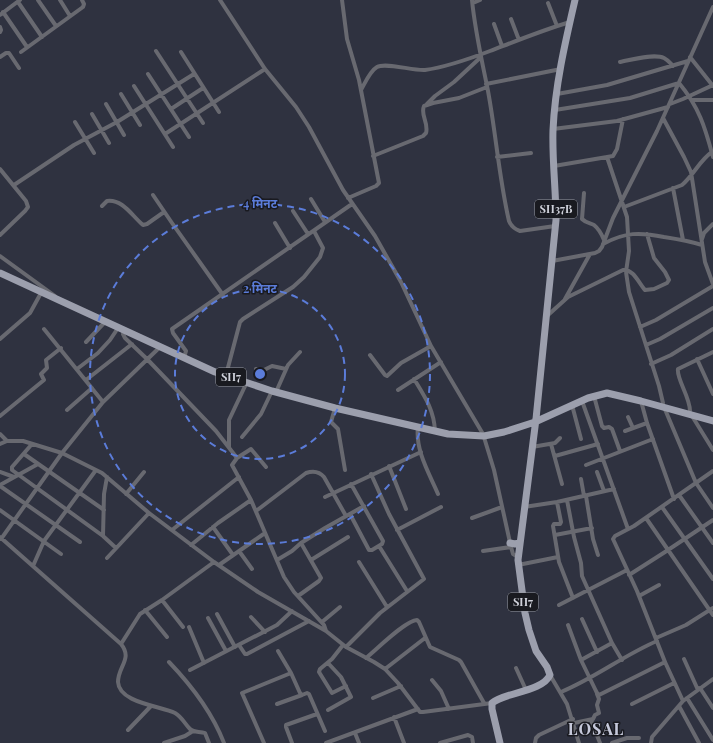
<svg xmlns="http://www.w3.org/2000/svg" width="713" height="743" viewBox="0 0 713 743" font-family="'Playfair Display','Noto Sans Devanagari',serif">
<rect width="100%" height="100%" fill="#2f3240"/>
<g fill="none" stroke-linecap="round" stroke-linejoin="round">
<path stroke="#686970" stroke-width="4" d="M38,0L56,26
M60,0L70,16
M220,0L265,69L296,107L309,127L343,190L375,236L401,282L431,346L483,434L494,470L511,547L513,554L518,557
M342,0L347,39L359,80L379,183L376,186L348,198
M472,0C475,31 482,61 488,91C496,134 499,178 509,221C511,226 514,229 520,231L555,226
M18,2L42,37
M473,3L480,0
M548,3L557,26
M3,12L27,47
M0,15L20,0
M511,19L519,40
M494,24L502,46
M0,27L1,30L0,32
M156,51L203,123
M21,52L83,7L84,4L82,0
M181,52L219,112
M0,57L6,53H9L19,68
M690,57L713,86
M620,62C631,60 654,53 664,58C668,60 670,63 673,66
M148,74L189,137
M486,84L561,69
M134,86L173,147
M361,90C365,83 370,71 377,67C386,62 413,71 425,70C447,67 469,59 490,51C516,41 543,30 570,22
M121,94L140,125
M557,94L607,85L688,61
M692,100H713
M106,104L124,135
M427,104L435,96L454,82L481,57
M670,104L683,99L713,85
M171,109L203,88
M555,110L630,98L679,83C699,107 705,127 713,157
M92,114L109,143
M663,118L684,157L691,172L705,262L713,284
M75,122L94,153
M553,129L617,121L668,107
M165,134L265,69
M373,156L423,136L426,133C429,123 420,115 424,106L433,103L459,98L487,87
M497,157L531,153
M607,157L627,217L629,251L626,272L629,292L659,386L663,403
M554,166L613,156L617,149L623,119
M0,169L26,201L28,207L25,211L0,235
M14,185L74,145L117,122L194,74
M673,188L683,240
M584,193L582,219C586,223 590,223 594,225C599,229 602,235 604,240
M153,195L172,223L223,295
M311,199L325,222
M102,206L107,201C123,199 132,216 143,225L147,224L164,212
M624,207L682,185C694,175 699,161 712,152
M293,211L308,234
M275,223L290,248
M702,239L704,233L713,224
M603,244C625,232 640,232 664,237C677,239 689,241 702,245
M0,256L55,296
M552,261L595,253L599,251L602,247L613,218L657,131L713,7
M565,299L590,254
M547,316L568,297L623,270C634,269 639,284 645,290L654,289L667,283L669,280L665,272L654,258L647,234
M640,327L656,320L713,286
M44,329L103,402
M124,330L123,334L125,338L147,359L216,431L237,458
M0,339L30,313L41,293
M86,342L105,322
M646,345L660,339L713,308
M370,355L385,375L387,376L401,363L431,346
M184,358L186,351L173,333L172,329L352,204
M697,359L713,394
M651,364L671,355L713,329
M77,369L98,353L110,340L118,328
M256,369L262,371L272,366L286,369
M226,375L240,322L243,319L293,287L304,277L320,257L323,248L314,231
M414,379C425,397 434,410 435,431
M86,380L132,344
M398,390L441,362
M276,392L288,365L300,352
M594,396L602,426L604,428L609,427L612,429L620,451
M582,401L628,529
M641,401L647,423L674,499
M572,405L581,439
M664,407L696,483L713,508
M335,408L331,422L338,429L345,470
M67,410L92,388
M690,411C690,397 676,378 678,369L713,352
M0,416L44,380L41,374L47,368L46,360L61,348
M692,416L713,450
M628,417L633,428
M418,427C415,450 429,473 438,494
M625,431L647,423
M0,434L7,441
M242,437L261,414L272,391
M0,444L7,441H23L62,453L102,473L149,513L214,562L258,592L326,631L346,647L374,662L385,669L398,683L420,712H423L492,703
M32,444L12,467V470L103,536L116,548
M551,444L562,484
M229,447V420L247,382
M532,447L555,443L560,438
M24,454L104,510
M555,456L598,444
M586,465L653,439
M389,466L406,509
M266,467L251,449L237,458L232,465L251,500L284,577L294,592L324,625L326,631
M0,472L14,477
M597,472L604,491
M581,479L584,496
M0,485L38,464
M0,486L80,542
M126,494L144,472
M679,495L713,543
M586,496L593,539L598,555
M325,497L421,452
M567,500L574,537L581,563L582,576L612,643L622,660
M557,502L561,522L560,524H554L553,526L559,562L573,598
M524,507L557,502L614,489
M662,507L713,579
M0,510L61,554
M256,511L306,473C312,471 319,471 324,477L346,516
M350,514L369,550H372L382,544L383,541L351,484
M472,518L502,507
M646,518L713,615
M213,527L233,555
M172,530L239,477
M397,530L441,507
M555,535L592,528
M103,536L104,494L107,477
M0,537L121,644C133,659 118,666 118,682C119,703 161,706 175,713C182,717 185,724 190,729C194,733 200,731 205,733L209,743
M1,539L62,453L103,402L160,347
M191,545L218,523L251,500
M379,546L407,591
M239,551L252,569
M483,551L511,547
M107,558L149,513
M277,560L292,551L301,543L325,528L364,506
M311,560L348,537
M359,562L387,607
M219,565L265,533
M518,565L558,557
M33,566L44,541L96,470
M629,575L665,552L713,520
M298,596L319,581L321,578L301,543
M639,596L659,585
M162,600L183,627
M559,605L627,570
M145,610L167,637
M217,614L235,647
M251,617L265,632
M208,618L226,651
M582,619L597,652
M322,622L340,607
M568,625L581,660L595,689L597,693L599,695L665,662
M189,627L204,663
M656,638L686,625L713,608
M121,644L140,614L162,600L214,562
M239,645L245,654H247L309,621
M343,645L332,659L320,669L319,672L332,693L346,686
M346,647L380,613L424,579L389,514L371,474
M278,651L291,673L300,693L302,695L307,693L309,694L325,731
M366,658C376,650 406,620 417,620L419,622L430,647L459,660L461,662L484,703
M684,659L698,690
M581,660L612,643
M169,662C192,686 212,712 224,743
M516,668L526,690
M385,669L425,638
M190,670L277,625L292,611
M550,675L567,704L579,743
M432,680L441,691L449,709
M700,688L713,708
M561,692C595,678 624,655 657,641
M373,698L401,686
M687,698L713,740
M683,701L665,662L637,591L613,539L615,536L634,526L713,471
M277,704L302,695
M632,704L674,683
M679,706L699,743
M328,710L351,697L341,677L328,663
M394,717L404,743
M591,720L600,743
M574,723L593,719L595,715L599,713L597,705L599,699L597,694
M128,730L151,706
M355,733L359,743
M164,743L185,736L193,731
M264,743L242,693L291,673
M292,743L286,727V725L317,714
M326,743L418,709
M440,743L468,735L472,737L473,743
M535,743L536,738L539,735L573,719
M612,743L627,738H639
M651,743L652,737L683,701L713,679"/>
<path stroke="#9c9fad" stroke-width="7" d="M0,273L215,372L272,391L335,408L435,431L448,434L484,436L504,432L535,422L588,398L607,393L641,401L713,421
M510,543L515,544L519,543
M500,743L492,709V703C505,692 542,692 550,675L547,667L536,651L529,630L525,613L518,560L536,419L556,220C556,190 552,160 553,130C555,86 565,43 575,0"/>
</g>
<g fill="none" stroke="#5b7cd9" stroke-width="2" stroke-dasharray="7 5">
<circle cx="260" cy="374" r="85"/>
<circle cx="260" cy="374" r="170"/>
</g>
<g text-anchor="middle" stroke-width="3" stroke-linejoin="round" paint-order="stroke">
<g fill="#191a20" stroke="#989aa2" stroke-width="1">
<rect x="535" y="200" width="42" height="18" rx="3"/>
<rect x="216" y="368" width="30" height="18" rx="3"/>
<rect x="508" y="593" width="30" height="18" rx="3"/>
</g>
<g font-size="11" font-weight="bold" fill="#cfd1da">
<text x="556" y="213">SH37B</text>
<text x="231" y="381">SH7</text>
<text x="523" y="606">SH7</text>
</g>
<g font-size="16" font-weight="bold" letter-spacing="1" fill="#c6c9db" stroke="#191a20">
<text x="596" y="735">LOSAL</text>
</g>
</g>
<circle cx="260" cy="374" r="6" fill="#5b7cd9" stroke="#191a20" stroke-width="2"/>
<g font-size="12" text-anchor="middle" font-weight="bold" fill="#5b7cd9" stroke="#191a20" stroke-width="3" stroke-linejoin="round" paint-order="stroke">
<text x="260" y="208">4 मिनट</text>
<text x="260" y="293">2 मिनट</text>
</g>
</svg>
